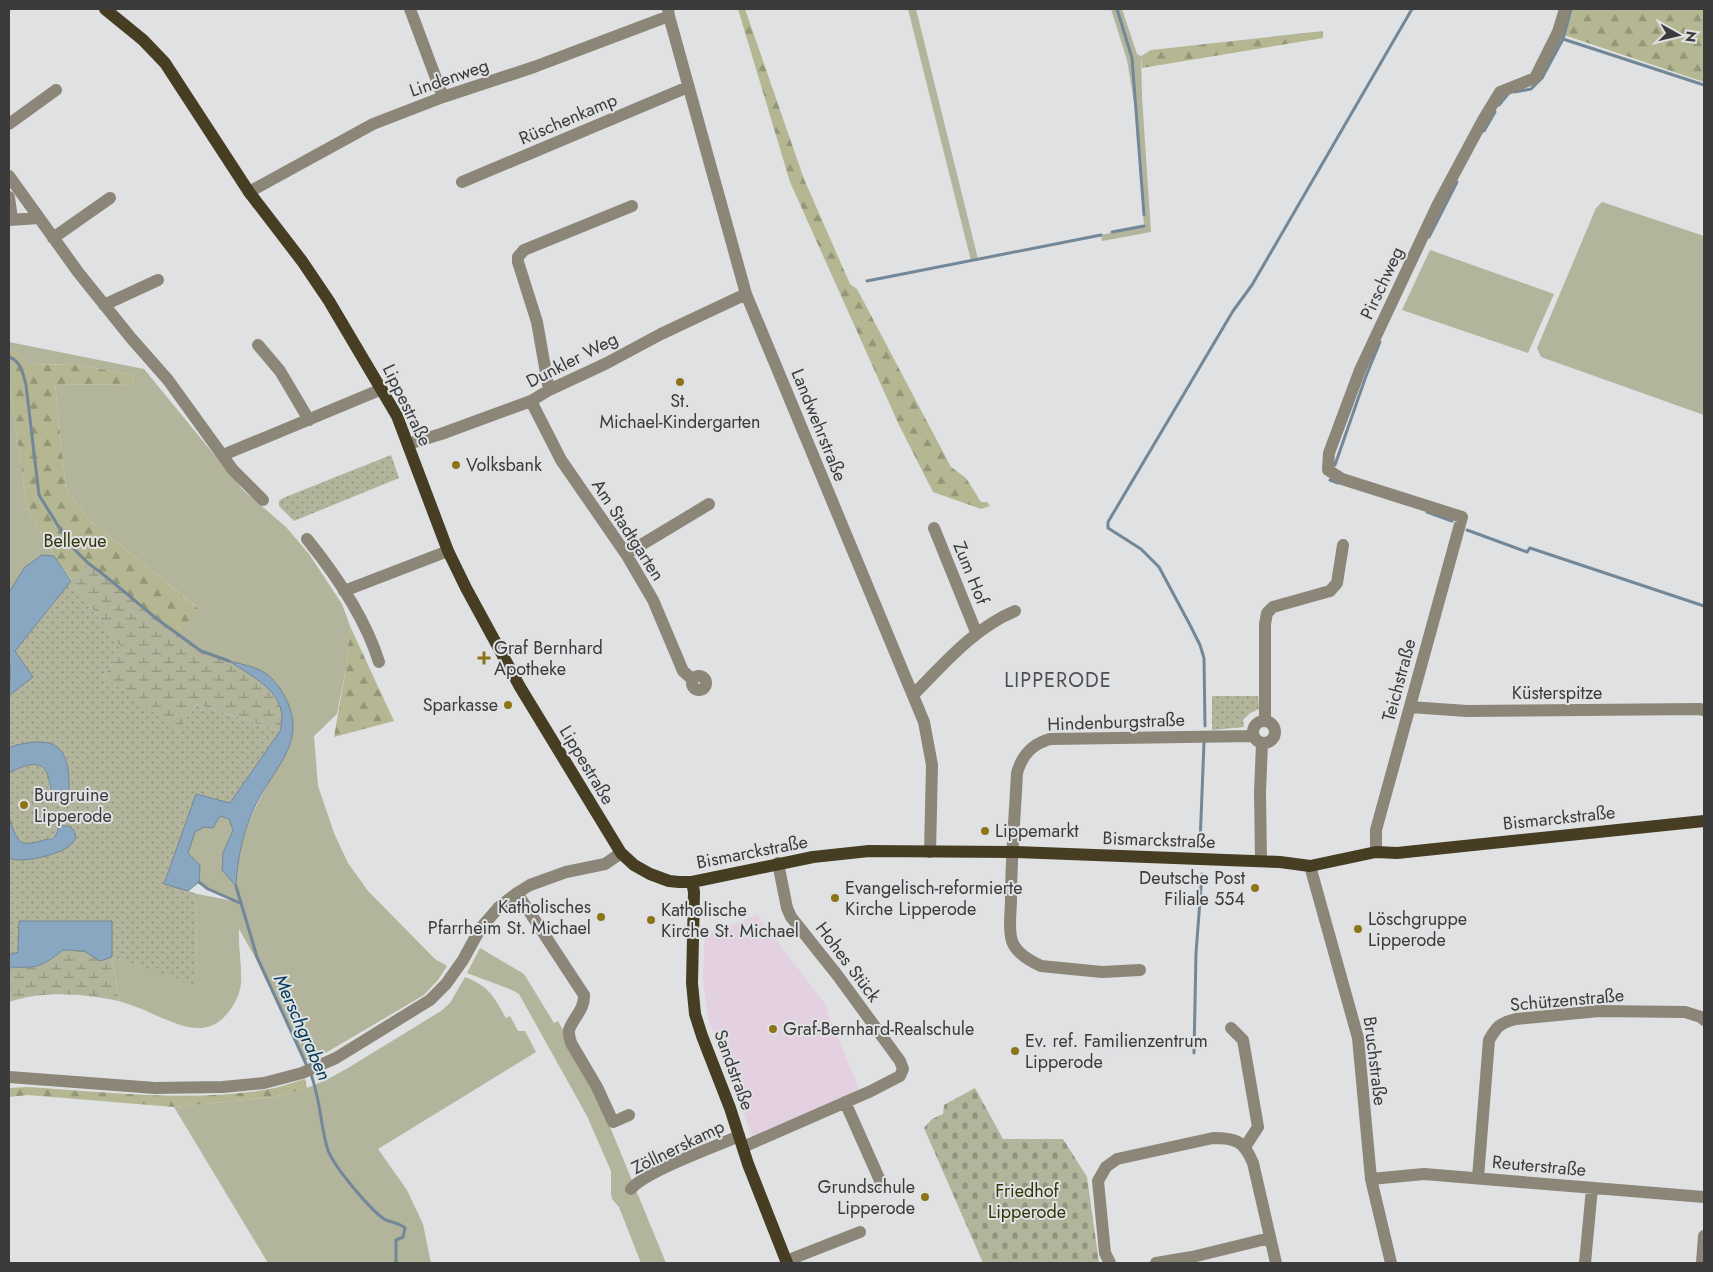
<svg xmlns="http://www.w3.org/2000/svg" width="1713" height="1272" viewBox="0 0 1713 1272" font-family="Jost,sans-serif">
<defs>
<pattern id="forest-firs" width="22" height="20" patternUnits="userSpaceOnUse" patternTransform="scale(1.25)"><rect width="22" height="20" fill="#b5b792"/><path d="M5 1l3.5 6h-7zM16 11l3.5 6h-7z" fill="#949678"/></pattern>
<pattern id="wetland-marsh" width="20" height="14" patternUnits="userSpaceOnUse" patternTransform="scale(1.25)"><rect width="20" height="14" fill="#b2b49b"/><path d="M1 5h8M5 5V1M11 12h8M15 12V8" fill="none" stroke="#929480"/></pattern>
<pattern id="cemetery-stones" width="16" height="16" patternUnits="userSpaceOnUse" patternTransform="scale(1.25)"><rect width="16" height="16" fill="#b2b49b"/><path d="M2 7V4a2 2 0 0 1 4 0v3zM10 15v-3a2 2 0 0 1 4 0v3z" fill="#929480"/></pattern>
<pattern id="park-dots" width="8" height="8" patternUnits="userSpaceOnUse" patternTransform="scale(1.25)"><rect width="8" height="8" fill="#b2b49b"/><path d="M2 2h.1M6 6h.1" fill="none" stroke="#929480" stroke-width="1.8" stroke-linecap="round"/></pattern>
</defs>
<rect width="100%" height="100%" fill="#dfe1e3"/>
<path fill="#e3d0e0" d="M757,915L829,1009L826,1010L860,1091L753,1139L708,1018L703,980L705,935Z"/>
<path fill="#b2b49b" d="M908,9H916L978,259L971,261Z
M1111,9H1122L1137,54L1141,56L1142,97L1151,232L1102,241L1101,235L1144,226L1137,120L1127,60Z
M1602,202L1704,236V415L1541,357L1537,348L1596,208Z
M1430,250L1554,294L1528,353L1402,310Z
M9,342L144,369L243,490L286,527L309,554L342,604L350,626L346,668L337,714L314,736L318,786L334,833L348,863L368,891L435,959L447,966L438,980L424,995L322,1055L304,1061L256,959L239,929C238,947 242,965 241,983C240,993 236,1002 230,1010C209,1040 181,1026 155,1015C143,1009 131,1005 119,1001L112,957L196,984L197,894L234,901L208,889L199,882L200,865L188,853L195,831L219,815L229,819L233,830L223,853L236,885C238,825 265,792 291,742L268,675L253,668L231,662L244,671L130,620L198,608L89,520L66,489L55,384L133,385L134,375L77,365L29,364L12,349L9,348Z
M9,381L27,507L54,556H42L9,592Z
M480,948L524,974L554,1023L558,1021L594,1088L666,1263H641L619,1207L612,1199L611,1194V1171L587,1116L519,994L512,990L467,973Z
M465,977C490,987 493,996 506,1018L510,1016L518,1031H525L536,1052L378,1149L407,1190L423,1224L431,1263H268L174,1107L267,1098L287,1094L307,1088L326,1080L348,1068L441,1011L450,1003Z"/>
<path fill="url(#forest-firs)" d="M738,9H745L804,179L850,284L857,289L951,467L966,478L981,502H987L990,506L981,509L933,492L899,425L790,182Z
M1568,9H1704V82L1561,34Z
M1323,31V38L1142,68L1141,56L1151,50Z
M9,348L12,349L29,364L77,365L134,375L133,385L55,384L66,489L89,520L199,609L179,633L140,605L123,650L54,556L27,507L9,381Z
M350,626L394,721L334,737L346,668Z
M305,1079L307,1088L287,1094L267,1098L174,1107L28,1095L9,1097V1088L28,1087C105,1092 187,1102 264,1090C278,1088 291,1083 305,1079Z"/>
<path fill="url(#wetland-marsh)" d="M88,563C126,590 160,624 200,650C208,655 219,656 228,661C238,666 259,679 266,686C279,699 285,714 280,731L196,704L178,731L103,676L123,650L71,581Z
M63,950L84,951L100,961L112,957L119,1001C83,994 44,990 9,1002V967C36,968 42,968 63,950Z"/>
<path fill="url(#cemetery-stones)" d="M975,1088L1003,1139H1063L1087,1177L1099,1263H983L924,1128L932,1119L943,1114L944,1105Z"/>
<path fill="url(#park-dots)" d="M391,455L399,478L294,521L279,506V501L283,498Z
M71,581L123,650L103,676L178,730L196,704L280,731L230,803L196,794L165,883L197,894L196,985L112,957L111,921H19L18,952L9,955V858L25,860L68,848L57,829L56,835C51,839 47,839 42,841C2,857 9,797 9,773C18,768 40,757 46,771C49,777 49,786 50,792L69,785L16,745L9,748V696L33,677L15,651Z
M1212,696H1258L1259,709L1250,713L1243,720L1244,727L1212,730Z"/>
<path fill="#89a7c0" stroke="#728798" d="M42,555L54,556L71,581L15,651L33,677L9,696C9,685 12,671 9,661V592L25,567Z
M229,661C241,664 258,667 268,675C286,691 298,718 291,741C286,760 265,785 256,804C244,829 237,858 236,886L222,870L223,853L233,830L229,819L220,816L213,828L204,827L195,832L188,853L200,865L199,882L188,891L164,884L196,794L230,803L280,731C291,694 254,678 229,661Z
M33,742C38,742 44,742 49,743C66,748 69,767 69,782C69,789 69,796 65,801H56C48,790 51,780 46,771C39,758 18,768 9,773V748L16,745Z
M9,817C17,840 17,849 44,840C48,839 52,840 55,836C57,834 57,829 60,826H70L74,831L76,838C74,841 71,845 68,847C57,855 21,864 9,858Z
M19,921H112V957L100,961L84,951L63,950C41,968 36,968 9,967V955L18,952Z"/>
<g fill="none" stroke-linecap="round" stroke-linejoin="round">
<path stroke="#728798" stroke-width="3" d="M1117,9L1132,58L1144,215
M1563,39L1704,85
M1514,92L1531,89L1542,78L1563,39L1571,9
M1499,105L1508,94
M1484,131L1495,112
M1112,232L1144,226
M1429,237L1457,182
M867,281L1101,235
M9,357C21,361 23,374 26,385L39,495L70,545L88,563L104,575L157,619L201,651L229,661
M1335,465L1366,376L1380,342
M1330,480L1338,483
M1427,512L1452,521
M1467,530L1527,552L1530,548L1704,606
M1205,726L1204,658L1200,645L1190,625L1159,567L1141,549L1108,528V522L1233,311L1252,285L1412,9
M1200,844L1204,742
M199,882L208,889L240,903
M236,886L257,957L307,1066
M1194,1053L1196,953L1202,874
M310,1072C320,1096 320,1122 327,1147C331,1164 369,1208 384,1219C391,1223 398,1222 405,1228L403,1237L396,1240V1263"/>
<path stroke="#8b8677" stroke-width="12" d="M410,9L443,97
M668,9L669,16L746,294L924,722L932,765L930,852
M9,124L56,90
M9,176L78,272L131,338L168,380L233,470L263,500
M462,182L688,87
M249,192L373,124L443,97L534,67L669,16
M9,197L12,219
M9,220L39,218
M53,238L110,198
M104,305L158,280
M258,345L280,371L309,420
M549,390L537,322L518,262V257L524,250L632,206
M531,401L561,460L626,554L653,600L683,671L692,679
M408,444L441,434L531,401L549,390L605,364L661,334L746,294
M223,455L382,389
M934,528L976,632
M307,539C336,575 365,617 379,662
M626,554L709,504
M344,591L448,551
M692 683a7 7 0 1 1 14 0a7 7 0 1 1-14 0Z
M913,695C944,664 974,628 1015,611
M1410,707L1467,711L1699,709L1704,710
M1265,720V624L1267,613L1273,607L1330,591L1337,583L1343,545
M1253 732a11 11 0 1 1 22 0a11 11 0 1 1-22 0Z
M1376,852V830L1462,517L1342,479L1328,470L1329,453L1360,370L1438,204L1483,120L1500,92L1535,78L1558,32L1565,9
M1261,861L1260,792L1262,743
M1310,866L1358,1038L1371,1179L1391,1263
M517,893L584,995C585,1009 573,1018 569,1030V1035L571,1043L597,1087L613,1122L629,1115
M1140,970L1102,972L1041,966C1030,961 1016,953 1012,941C1008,929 1011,912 1011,899C1011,857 1015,815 1017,773C1022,755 1032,744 1050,739L1253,736
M1231,1028L1243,1040L1258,1127L1245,1147
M9,1077L155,1088L223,1087L264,1083L302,1073L336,1058L430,1000L446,984L463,960L480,929L499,907L517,893L530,885L566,872L605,864L621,853
M845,1102L882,1185
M743,1147L871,1091L900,1076L903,1069L900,1061L838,976L791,917L787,908L778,863
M1478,1178L1489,1040C1497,1026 1500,1023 1516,1019L1599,1011L1685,1012L1701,1017L1704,1020
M1371,1179L1424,1174L1704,1197
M631,1189C646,1171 715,1147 739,1136
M786,1261L860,1232
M1110,1263L1105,1253L1098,1181L1106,1167L1117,1159L1213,1138C1236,1138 1244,1141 1253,1163L1276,1263
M1156,1263L1192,1257L1270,1238
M1585,1263L1592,1188
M1702,1263L1704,1236"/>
<path stroke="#463d23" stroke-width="12" d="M105,9L143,40L165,63L249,192L302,261L329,301L397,416L448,551L466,588L520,687L621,853L634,865L650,874L669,881L679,882H692L813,857L869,851L1013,852L1280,862L1310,866L1376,852L1397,853L1704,821
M692,882L694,892L692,983L695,1014L702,1036L730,1108L748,1164L787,1263"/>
</g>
<g fill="#8e7419" stroke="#dfe1e3" stroke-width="2">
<circle cx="680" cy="382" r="5"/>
<circle cx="456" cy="465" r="5"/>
<path d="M481.5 650.5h5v5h5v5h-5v5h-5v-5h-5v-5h5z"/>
<circle cx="508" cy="705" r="5"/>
<circle cx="24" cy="805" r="5"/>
<circle cx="985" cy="831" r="5"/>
<circle cx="1255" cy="888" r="5"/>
<circle cx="835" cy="898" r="5"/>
<circle cx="601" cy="917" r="5"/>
<circle cx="651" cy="920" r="5"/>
<circle cx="1358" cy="929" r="5"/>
<circle cx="773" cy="1029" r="5"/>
<circle cx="1015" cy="1051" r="5"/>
<circle cx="925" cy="1197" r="5"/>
</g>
<g text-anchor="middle" stroke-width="4" stroke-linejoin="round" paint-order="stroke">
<g font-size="18" fill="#3b3b3c" stroke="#dfe1e3">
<text transform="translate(449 78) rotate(-19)" y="6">Lindenweg</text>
<text transform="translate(568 119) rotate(-23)" y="6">Rüschenkamp</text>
<text transform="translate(1382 283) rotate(-65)" y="6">Pirschweg</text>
<text transform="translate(572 360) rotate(-27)" y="6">Dunkler Weg</text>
<text transform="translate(407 405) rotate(64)" y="6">Lippestraße</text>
<text transform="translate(819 425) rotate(68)" y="6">Landwehrstraße</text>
<text transform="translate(628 530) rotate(57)" y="6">Am Stadtgarten</text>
<text transform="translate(971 573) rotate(68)" y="6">Zum Hof</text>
<text transform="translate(1399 680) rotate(-75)" y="6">Teichstraße</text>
<text x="1557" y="699">Küsterspitze</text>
<text transform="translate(1116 722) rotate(-2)" y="6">Hindenburgstraße</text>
<text transform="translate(587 765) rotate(59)" y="6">Lippestraße</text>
<text transform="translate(1559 818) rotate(-6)" y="6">Bismarckstraße</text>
<text transform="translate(1159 840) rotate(2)" y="6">Bismarckstraße</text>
<text transform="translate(752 852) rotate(-11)" y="6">Bismarckstraße</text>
<text transform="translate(848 962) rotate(53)" y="6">Hohes Stück</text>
<text transform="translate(1567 1000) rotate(-5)" y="6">Schützenstraße</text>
<text transform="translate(1375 1061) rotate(83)" y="6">Bruchstraße</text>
<text transform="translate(734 1070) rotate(70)" y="6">Sandstraße</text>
<text transform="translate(678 1147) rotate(-26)" y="6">Zöllnerskamp</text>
<text transform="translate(1539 1166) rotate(5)" y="6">Reuterstraße</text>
</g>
<g font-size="18" fill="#3b3b3c" stroke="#dfe1e3" text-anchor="start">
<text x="680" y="407" text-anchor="middle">St.<tspan x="680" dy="21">Michael-Kindergarten</tspan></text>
<text x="466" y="471">Volksbank</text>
<text x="494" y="654">Graf Bernhard<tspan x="494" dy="21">Apotheke</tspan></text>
<text x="498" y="711" text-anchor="end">Sparkasse</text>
<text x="34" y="801">Burgruine<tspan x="34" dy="21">Lipperode</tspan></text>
<text x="995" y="837">Lippemarkt</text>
<text x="1245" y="884" text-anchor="end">Deutsche Post<tspan x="1245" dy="21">Filiale 554</tspan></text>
<text x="845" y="894">Evangelisch-reformierte<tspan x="845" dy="21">Kirche Lipperode</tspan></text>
<text x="591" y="913" text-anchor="end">Katholisches<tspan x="591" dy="21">Pfarrheim St. Michael</tspan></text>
<text x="661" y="916">Katholische<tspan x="661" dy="21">Kirche St. Michael</tspan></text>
<text x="1368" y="925">Löschgruppe<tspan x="1368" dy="21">Lipperode</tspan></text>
<text x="783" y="1035">Graf-Bernhard-Realschule</text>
<text x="1025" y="1047">Ev. ref. Familienzentrum<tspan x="1025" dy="21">Lipperode</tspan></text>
<text x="915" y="1193" text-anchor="end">Grundschule<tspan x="915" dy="21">Lipperode</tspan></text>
</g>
<g font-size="18" fill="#343406" stroke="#dfe1e3">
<text x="75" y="547">Bellevue</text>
<text x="1027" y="1197">Friedhof<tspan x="1027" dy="21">Lipperode</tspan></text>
</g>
<g font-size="19" font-style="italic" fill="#013759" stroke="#dfe1e3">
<text transform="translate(303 1027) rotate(66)" y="7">Merschgraben</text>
</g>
<g font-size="20" letter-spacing="1" fill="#4e4f51" stroke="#dfe1e3">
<text x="1058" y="687">LIPPERODE</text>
</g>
</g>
<rect width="1713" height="1272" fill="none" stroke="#3b3b3c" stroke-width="20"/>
<g transform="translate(1678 35) rotate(98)" stroke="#dfe1e3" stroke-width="4" paint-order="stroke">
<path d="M0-4L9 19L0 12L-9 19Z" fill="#3b3b3c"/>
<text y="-8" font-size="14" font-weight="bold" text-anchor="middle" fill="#3b3b3c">N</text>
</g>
</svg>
